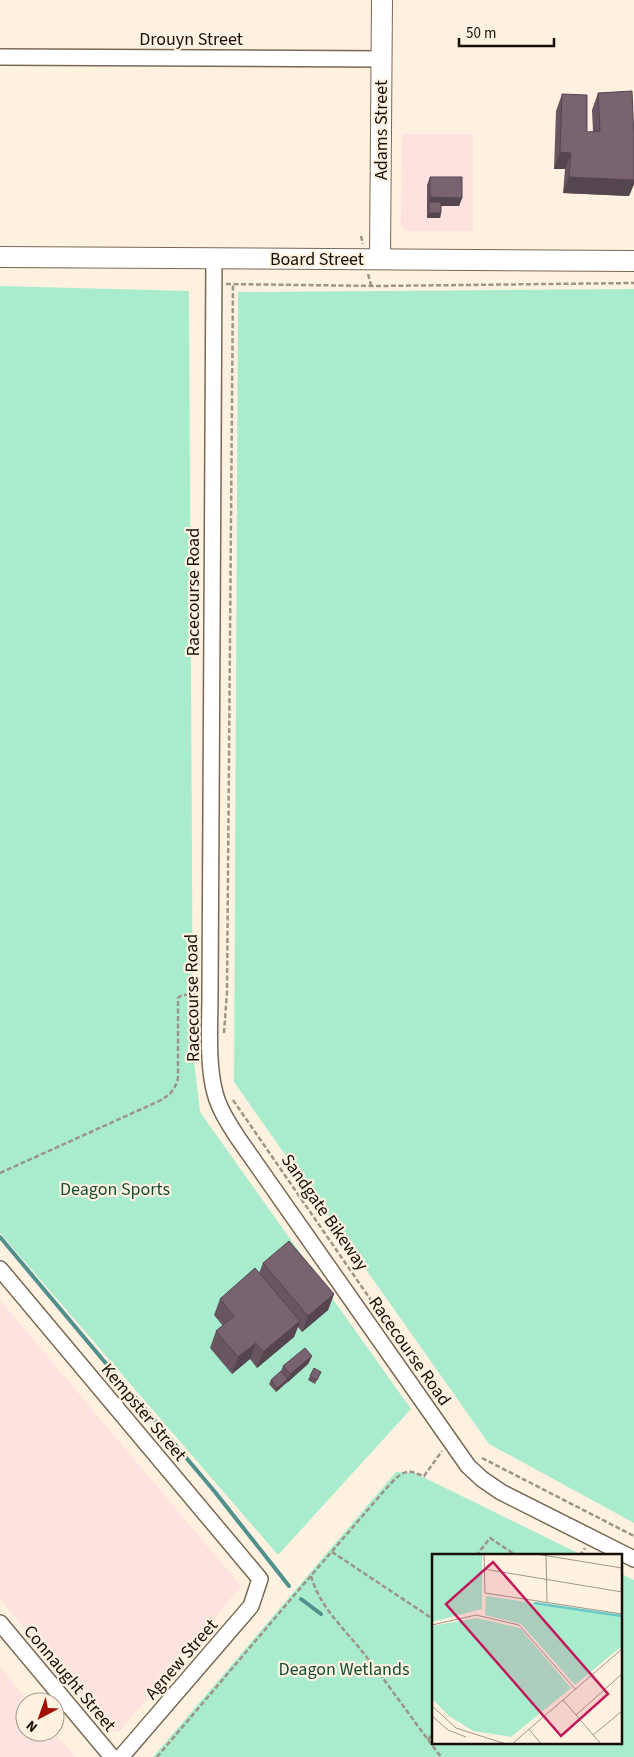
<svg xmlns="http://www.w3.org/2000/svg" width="634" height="1757" viewBox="0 0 634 1757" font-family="'Source Sans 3',sans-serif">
<rect width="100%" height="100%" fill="#fff1df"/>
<path fill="#fde2df" d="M402,134H473V231H405L401,226Z
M0,1300L241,1586L120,1731H109L0,1599Z
M0,1667L29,1702H25V1732H54L75,1757H0Z"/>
<path fill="#a8eccd" d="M0,286L189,291L193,1052L200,1112L411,1409L278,1555L0,1233Z
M634,289V1523L489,1444L234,1082L238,292Z
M396,1472L415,1473L584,1556H433V1743H620V1573L634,1580V1757H153Z"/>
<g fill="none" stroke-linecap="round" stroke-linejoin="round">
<path stroke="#50908e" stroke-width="4" d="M0,1237L124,1385
M136,1398L215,1492L289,1586
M301,1599L321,1614"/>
<defs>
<path id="street" d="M0,57L382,59
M214,259L210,993C210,1024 207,1064 215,1093C219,1109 229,1124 238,1138L468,1466L482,1479L501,1492L634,1559
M0,1269L260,1579L251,1606L121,1757
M0,1623L112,1757"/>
<path id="secondary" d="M0,257L634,261
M380,259L382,0"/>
</defs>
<use href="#street" stroke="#786955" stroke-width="18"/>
<use href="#secondary" stroke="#786955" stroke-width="22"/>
<path stroke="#9e9486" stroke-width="2.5" stroke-dasharray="5 2.5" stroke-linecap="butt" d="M361,236L363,244
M368,274L371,285
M226,284L378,286L634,283
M224,1033L227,992L233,284
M233,1100L386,1322
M0,1173L157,1102C169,1096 175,1091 178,1078V998L182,995L198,994
M482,1458L634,1536
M332,1552L433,1619
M476,1556L490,1538L517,1556
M580,1556L585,1548
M311,1576C320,1608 345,1629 365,1655C391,1688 415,1723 441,1757
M428,1740L433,1732
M157,1757L297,1592L384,1491C391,1484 400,1470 412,1472C416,1473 420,1475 424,1476L442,1451"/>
<use href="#street" stroke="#fff" stroke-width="15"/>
<use href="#secondary" stroke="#fff" stroke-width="20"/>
</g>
<path fill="#695561" d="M598,93L634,138V184L629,196L563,193L565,169H554L556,111L562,94L587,132H593L592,110Z
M430,177L462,198L459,206H441V213L440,218H427V185Z
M263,1263L334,1294L328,1310L302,1332L298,1327L294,1337L257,1368L250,1359L232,1374L210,1348L216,1331L223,1326L214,1315L220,1299L259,1273Z
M312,1356L308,1364L276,1392L269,1384L271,1380L281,1371L283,1366Z
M310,1376H319L315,1384L308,1380Z"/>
<path fill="#55454f" d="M560,152L571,153L565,169H554Z
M569,177L634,180V184L629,196L563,193Z
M430,197L462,198L459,206H429V202Z
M429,213H441L440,218H427Z
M334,1294L328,1310L302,1332L308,1316Z
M300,1321L294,1337L257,1368L263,1352Z
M256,1343L250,1359L232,1374L238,1357Z
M312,1356L308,1364L287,1383L290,1374Z
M288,1379L286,1383L276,1392L277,1388Z"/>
<path fill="#7a6371" stroke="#55454f" d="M632,91L634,138V180L569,177L571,153L560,152L562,94L587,95V132L600,131L598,93Z
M430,177H462V198L430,197Z
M429,202H441V213H429Z
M289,1241L334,1294L308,1316L263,1263Z
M255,1268L300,1321L263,1352L256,1343L238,1357L216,1331L234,1316L220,1299Z
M305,1348L312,1356L290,1374L283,1366Z
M314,1368L321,1372L317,1380L310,1376Z
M281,1371L288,1379L277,1388L271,1380Z"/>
<g text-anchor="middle" stroke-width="4.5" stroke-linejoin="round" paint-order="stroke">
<g font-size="18" fill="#150f08" stroke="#fff1df">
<text x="191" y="45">Drouyn Street</text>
<text transform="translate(381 130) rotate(-90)" y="6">Adams Street</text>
<text x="317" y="265">Board Street</text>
<text transform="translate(193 592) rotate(-90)" y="6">Racecourse Road</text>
<text transform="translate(192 998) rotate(-91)" y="6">Racecourse Road</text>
<text transform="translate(325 1212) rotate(55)" y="6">Sandgate Bikeway</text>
<text transform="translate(410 1351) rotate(55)" y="6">Racecourse Road</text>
<text transform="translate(144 1412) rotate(50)" y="6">Kempster Street</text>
<text transform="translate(181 1659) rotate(-49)" y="6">Agnew Street</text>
<text transform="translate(70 1678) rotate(50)" y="6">Connaught Street</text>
</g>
<g font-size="18" fill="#124f39" stroke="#fff1df">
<text x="115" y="1195">Deagon Sports</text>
<text x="344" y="1675">Deagon Wetlands</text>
</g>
</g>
<g transform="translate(432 1554)">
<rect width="190" height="190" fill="#fff1df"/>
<path d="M0,0H50V55L0,68ZM54,42L190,62V92L143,131L89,70L53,61ZM45,64L88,74L139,134L79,183L41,177L17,162L0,145V72Z" fill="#a8eccd"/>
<path fill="none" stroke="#69c8c8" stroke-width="2.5" d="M102,49L190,62"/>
<path fill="none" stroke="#a19789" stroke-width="1" d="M52,0L53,39L190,60M104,0L190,14M114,1L115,48M52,15L190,38M0,71L44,61L87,71L143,135M131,146L169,190M0,152L24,174L74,190M144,161L190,120M0,162L16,176L34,183M97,175L109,190M161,181L190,157M80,190L190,95"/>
<path fill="#c2185b" fill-opacity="0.15" stroke="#c2185b" stroke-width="2.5" d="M61,8L176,140L129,182L14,50Z"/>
<rect width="190" height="190" fill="none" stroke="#150f08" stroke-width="2.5"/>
</g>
<g transform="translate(40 1717) rotate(221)"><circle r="24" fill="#fff1df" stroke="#a19789"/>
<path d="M0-4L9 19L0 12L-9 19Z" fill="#a41001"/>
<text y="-8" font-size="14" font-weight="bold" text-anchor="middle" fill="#150f08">N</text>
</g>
<path d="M459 38v8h95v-8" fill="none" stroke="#150f08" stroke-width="2.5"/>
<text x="466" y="38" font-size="15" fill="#150f08" stroke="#fff1df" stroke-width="4" paint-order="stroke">50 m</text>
</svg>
